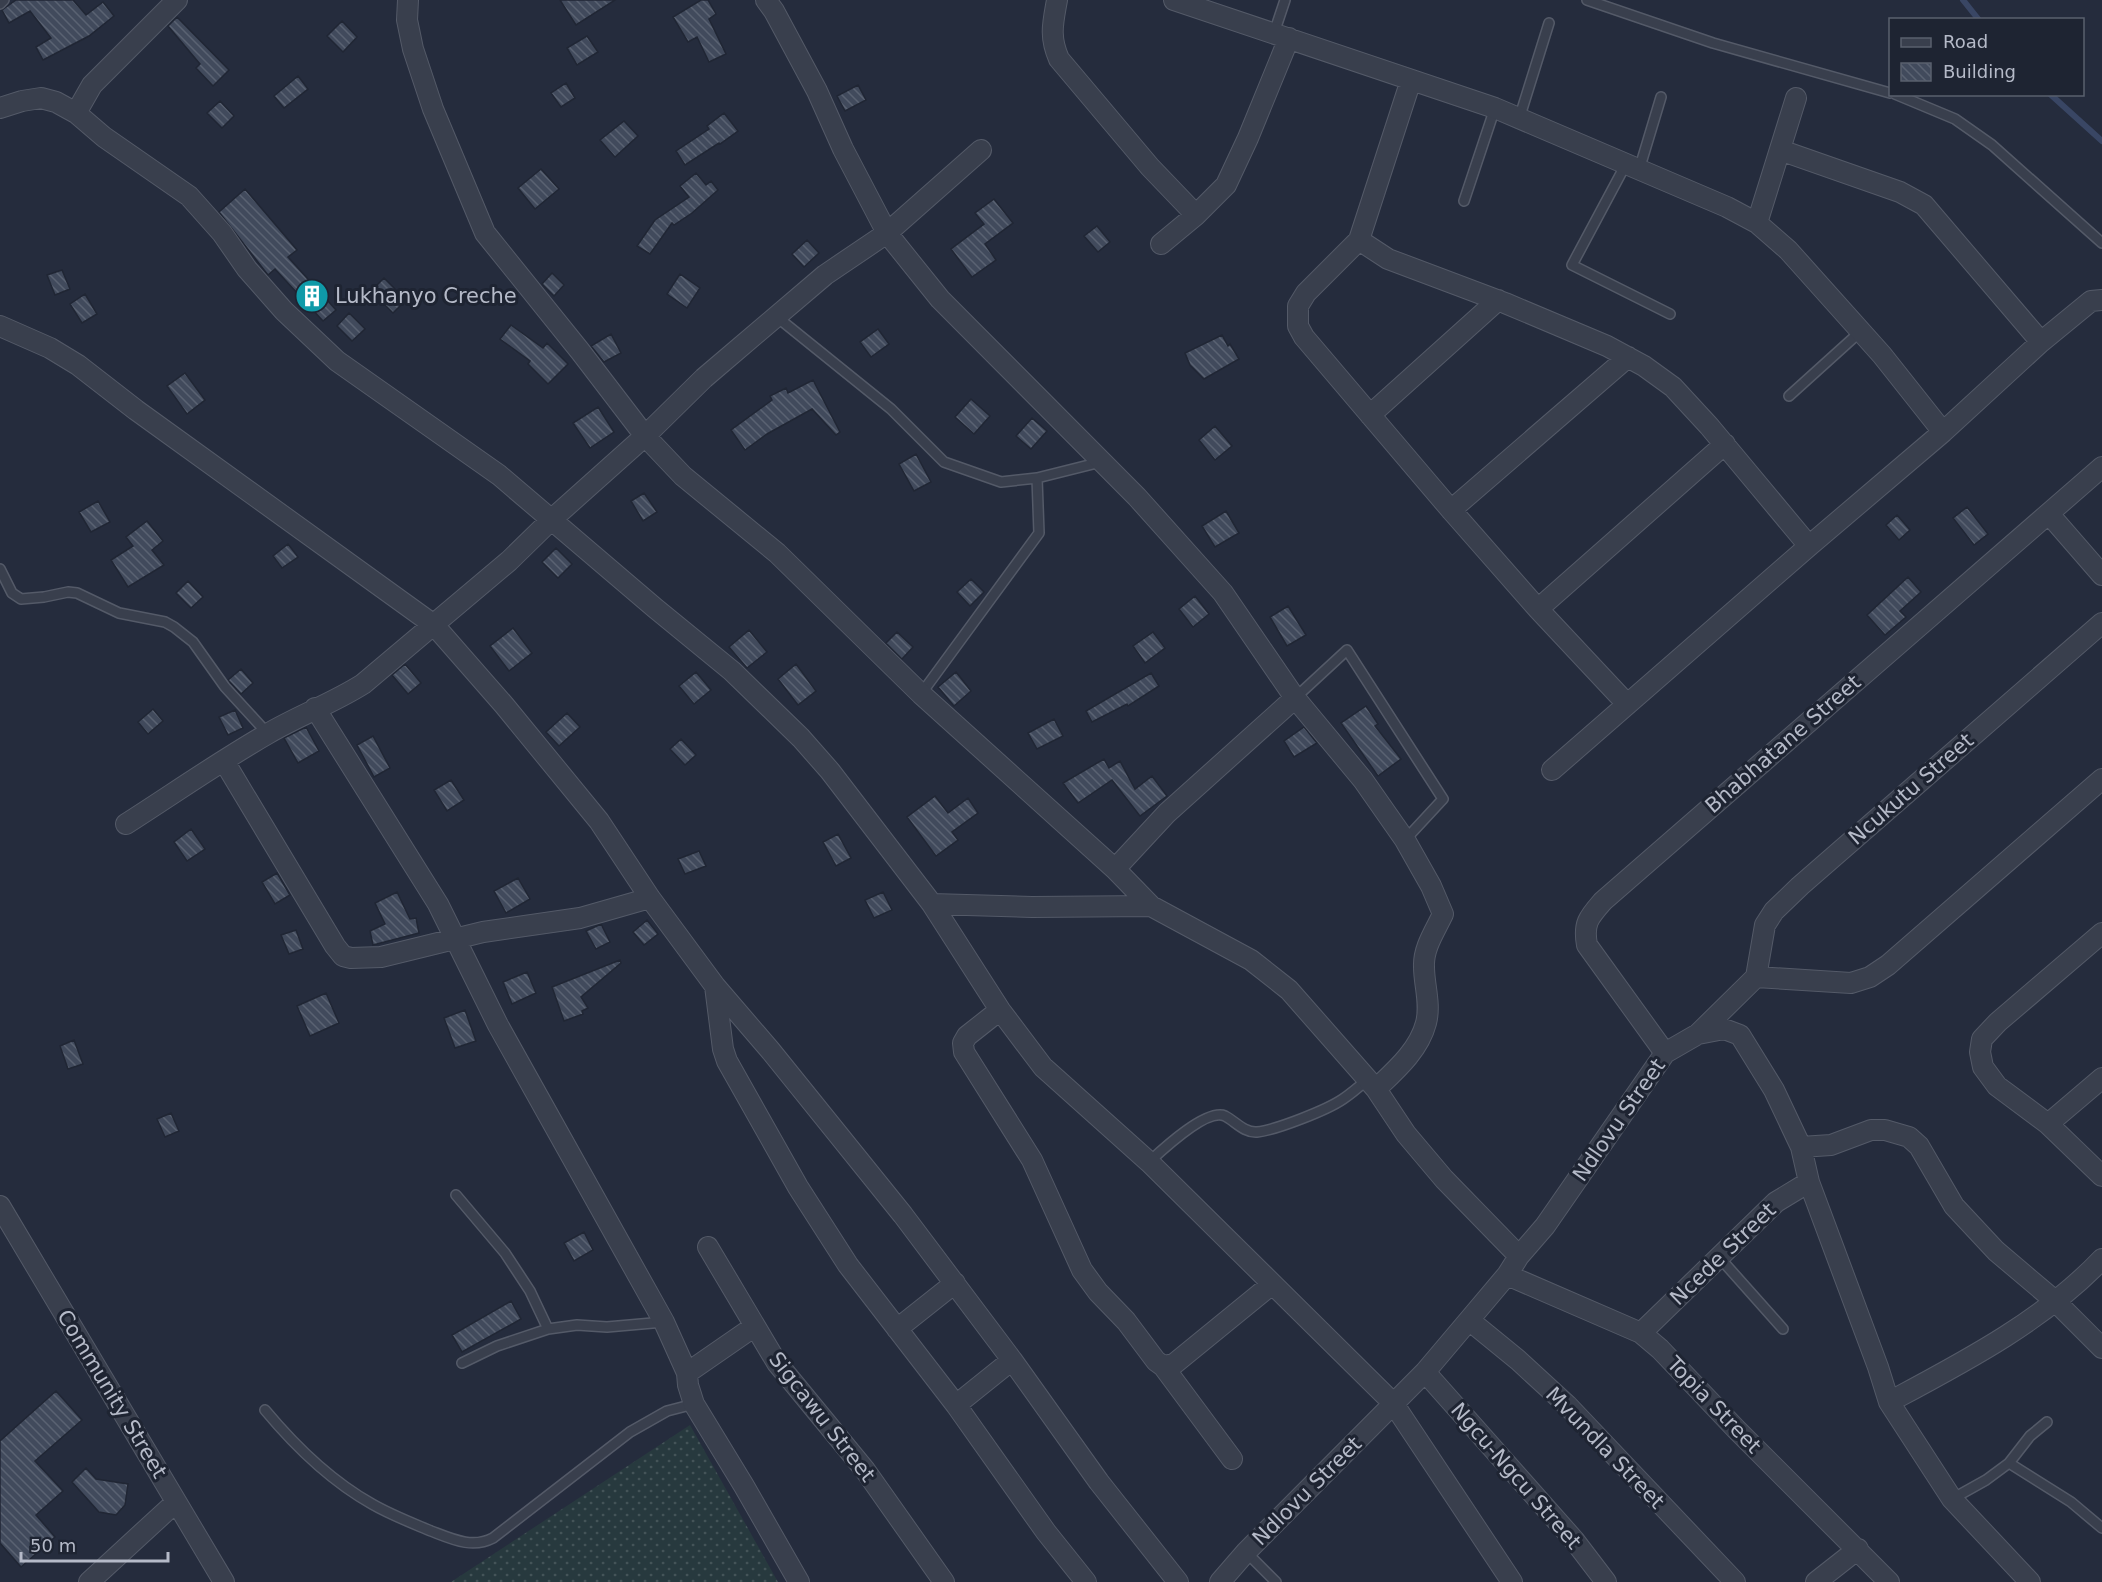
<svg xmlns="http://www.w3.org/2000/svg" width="2102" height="1582" viewBox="0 0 2102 1582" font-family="'DejaVu Sans',sans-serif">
<defs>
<pattern id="grass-dots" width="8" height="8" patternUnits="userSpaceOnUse" patternTransform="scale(1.5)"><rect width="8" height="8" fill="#27393e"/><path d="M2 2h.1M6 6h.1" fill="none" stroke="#445458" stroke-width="1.8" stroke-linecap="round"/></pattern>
<pattern id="building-back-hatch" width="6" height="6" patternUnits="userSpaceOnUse" patternTransform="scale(1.5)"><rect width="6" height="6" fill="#414a5c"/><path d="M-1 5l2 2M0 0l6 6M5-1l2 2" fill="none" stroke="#5a6272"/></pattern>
</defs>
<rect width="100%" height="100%" fill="#252c3d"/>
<path fill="url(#grass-dots)" d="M690,1425L778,1582H451Z"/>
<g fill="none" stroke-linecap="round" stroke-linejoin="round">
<path stroke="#394664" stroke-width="6" d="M1963,0L1979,20
M2050,94L2102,141"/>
</g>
<path fill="url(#building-back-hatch)" stroke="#202634" stroke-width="1.5" d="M16,0H73L86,15L103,2L114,16L89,36L43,60L36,47L51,38L30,11L9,23L2,10Z
M560,0H615L576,25Z
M701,0H708L716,14L709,19L726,54L709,62L697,37L688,42L673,17Z
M177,17L229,70L213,86L196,68L200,64L168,26Z
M342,21L357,37L343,52L327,36Z
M587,36L598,52L577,65L567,48Z
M298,76L308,89L284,108L274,96Z
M566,83L575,98L561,107L551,93Z
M858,85L866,100L845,111L837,96Z
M220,101L234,116L222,128L207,113Z
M724,113L738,131L720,144L719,143L685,165L676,151L709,129L707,126Z
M624,121L638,136L615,157L600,140Z
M541,169L559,189L535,209L518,188Z
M696,173L706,185L711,181L718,190L692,213L674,225L672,223L650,254L637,246L655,220L689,197L680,186Z
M245,189L297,250L288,257L336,310L323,321L275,269L268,275L219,212Z
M994,199L1013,223L985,244L996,260L972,277L951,249L984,224L975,213Z
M1097,226L1110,242L1098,252L1084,236Z
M807,240L819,253L804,267L792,254Z
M62,270L70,289L55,295L47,275Z
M552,273L564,285L554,296L542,284Z
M680,274L700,288L687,308L667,294Z
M384,278L406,300L393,313L371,291Z
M85,294L97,314L82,323L70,304Z
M349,313L365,329L352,341L337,326Z
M511,325L543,348L547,343L568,364L548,384L528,364L530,361L500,339Z
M878,329L889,344L871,357L860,342Z
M611,334L621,353L604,362L591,346Z
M1222,335L1228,346L1230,344L1239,359L1204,379L1190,365L1185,353Z
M185,373L205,400L187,414L167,386Z
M813,380L840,432L836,435L812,409L767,434L745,450L731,430L772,400L770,396L786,388L788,393Z
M971,399L990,416L974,434L955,417Z
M598,407L614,432L590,448L573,423Z
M1032,418L1047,431L1031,449L1016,436Z
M1215,426L1232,446L1215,460L1199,440Z
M916,454L931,482L914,491L899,464Z
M644,493L657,512L643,521L631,501Z
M98,501L110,522L91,532L79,512Z
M1967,507L1988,534L1974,545L1953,518Z
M1226,511L1239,533L1215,547L1202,526Z
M1897,515L1910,530L1899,540L1886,525Z
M147,521L163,541L152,550L164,565L128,587L111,560L133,546L126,537Z
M288,544L298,557L282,568L273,556Z
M556,548L572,564L558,578L542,562Z
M1908,577L1921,592L1900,611L1906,617L1885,635L1867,615Z
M971,579L984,592L970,606L957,592Z
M188,581L203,597L191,608L176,593Z
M1195,596L1209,614L1193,627L1179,609Z
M1288,606L1306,635L1287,646L1270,617Z
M513,628L532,653L509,671L490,646Z
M749,630L767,652L747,668L729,647Z
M897,632L913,647L902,659L886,643Z
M1153,632L1165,648L1145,663L1133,646Z
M405,664L421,683L408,694L392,675Z
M796,664L816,691L798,705L778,679Z
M241,669L253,683L241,694L228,680Z
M696,672L711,690L694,704L679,686Z
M956,672L971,691L954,706L938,687Z
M1151,673L1159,686L1128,706L1127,704L1092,722L1086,711Z
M1366,706L1378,724L1375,726L1401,759L1378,776L1341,723Z
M153,709L163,721L148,734L138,722Z
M235,710L243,728L228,735L219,717Z
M567,713L580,727L559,746L546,732Z
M1054,719L1063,736L1037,749L1028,733Z
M306,727L319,751L298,763L284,738Z
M1304,727L1317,743L1294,757L1284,741Z
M373,736L390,768L374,777L357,745Z
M681,739L696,755L685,765L670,749Z
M1104,759L1109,768L1120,761L1135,789L1152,776L1167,796L1140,816L1112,780L1078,803L1063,783Z
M451,780L464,800L447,811L434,790Z
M935,796L948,813L968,798L978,813L952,832L958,840L936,856L907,817Z
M191,829L205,849L187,861L174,842Z
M838,834L851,858L836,866L823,842Z
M699,851L706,866L685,874L678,859Z
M277,873L290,895L275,904L262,882Z
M518,878L530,899L506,913L494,891Z
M397,892L410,919L416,918L419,933L373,945L370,931L385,924L375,903Z
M883,892L892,910L874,918L865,900Z
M647,920L658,934L644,945L633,932Z
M601,924L610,942L596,949L586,931Z
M296,930L303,949L289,954L281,935Z
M620,960L621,963L581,997L588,1008L582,1011L583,1014L564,1021L552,987Z
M527,972L536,993L512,1004L503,982Z
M326,993L339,1023L310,1036L297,1006Z
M465,1010L476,1041L455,1048L444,1018Z
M74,1040L83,1064L68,1069L60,1046Z
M171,1113L179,1131L165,1137L157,1119Z
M584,1232L593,1250L574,1261L564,1243Z
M511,1301L521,1319L462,1352L452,1335Z
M56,1391L82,1420L35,1461L63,1491L36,1515L55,1537L21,1567L0,1543V1441Z
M86,1468L96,1479L128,1484L125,1505L116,1515L99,1512L72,1482Z"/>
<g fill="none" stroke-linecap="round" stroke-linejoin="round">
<defs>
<path id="lane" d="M1587,0L1713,43L1890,93
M0,4L4,0
M1274,33L1285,0
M1895,94L1955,119L1992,145L2102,243
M1519,119L1549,23
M1626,164L1572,265L1670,314
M1639,170L1661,97
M1464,201L1495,108
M777,317L891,409L944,462L1001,482L1037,478
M1789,396L1861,331
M0,569L12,593L21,599L44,597L68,592L77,593L119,613L165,622L174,627L193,642L225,687L268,734
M921,694L1039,533L1037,478L1101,462
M1295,698L1347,650L1443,799L1405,840
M1149,1162C1162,1150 1207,1108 1225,1116C1235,1121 1244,1133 1257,1132C1276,1130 1327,1110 1343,1099C1352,1093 1360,1086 1368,1079
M456,1195L505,1253L530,1291L548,1329
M1719,1257L1783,1329
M462,1363L497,1346L548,1329L577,1325L607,1327L664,1322
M265,1410C295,1446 331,1481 372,1504C391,1515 412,1523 431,1531C452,1539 472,1549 493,1538L630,1432L667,1411L694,1404
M2009,1463L2071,1502L2102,1528
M1952,1499L1986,1480L2009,1463L2030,1436L2047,1422
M1246,1552L1276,1582"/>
<path id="street" d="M408,0L407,20L413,49L433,109L485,233L580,351L645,436L683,476L777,553L921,694L1115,869L1151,906
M766,0L774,11L817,91L843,149L887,233L940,299L1137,497L1223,593L1295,698L1363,780L1405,840L1431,886L1443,914C1435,931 1423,948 1424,967C1424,985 1431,1004 1426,1023C1419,1050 1396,1070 1376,1089
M1057,0C1053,23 1049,36 1059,59L1150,167L1196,215
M1174,0L1495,108L1727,207L1757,223L1788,250L1882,355L1943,432
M1411,80L1359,240L1306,293L1298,306V326L1304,337L1451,510L1538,609L1627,704
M0,108L22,101L41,98L56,102L76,113L104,137L189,196L222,233L247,269L284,311L337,361L499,475L655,608L732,671L801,738L830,771L932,904L1000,1010L1043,1067L1149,1162L1393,1403L1512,1582
M76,113L92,85L177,0
M1780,150L1900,192L1924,205L2041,342
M1757,223L1796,98
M1359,240L1388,259L1505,303L1607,346L1644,366L1673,387L1709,426L1809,546
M1161,244L1196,215L1226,185L1248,138L1289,38
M0,326L50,348L78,365L136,410L434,625L504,705L599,821L650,898L715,986L770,1050L903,1215L1012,1360L1099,1482L1178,1582
M1370,415L1498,300
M1451,510L1628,357
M2049,514L2102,575
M1538,609L1725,444
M315,708L438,904L498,1025L664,1322L687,1373L688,1385L694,1404L744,1486L799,1582
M224,761L335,946L343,956L351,958L381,957L483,932L580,918L650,898
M1552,770L1809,546L1943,432L2041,342L2091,301L2102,300
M126,824C173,794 220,761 269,733C300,715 333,703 363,684L509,561L551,520L645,436L704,378L825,275L887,233L981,150
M1115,869L1167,813L1295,698
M932,904L1032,907L1151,906L1251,960L1289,990L1376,1089L1406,1134L1444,1179L1519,1256
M2102,933L1998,1022L1982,1039L1980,1052L1983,1067L1997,1086L2048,1124L2102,1176
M1756,977L1851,983L1870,977L1888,965L2102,779
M715,986L723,1049L727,1061L798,1187L848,1265L956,1405L1046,1532L1086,1582
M1000,1010L967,1036L963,1043L964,1052L1032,1160L1082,1270L1098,1292L1126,1321L1156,1361L1163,1366L1174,1364L1272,1284
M1698,1034L1756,977L1765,925L1774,911L1800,886L2102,623
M1665,1053L1587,945C1583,923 1589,917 1603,901L2102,467
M2048,1124L2102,1078
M1801,1147L1831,1145L1871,1130H1885L1909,1137L1919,1146L1954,1206L1996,1251L2055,1301L2102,1348
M0,1206L224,1582
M708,1247L777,1363L865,1470L944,1582
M1507,1275L1641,1333L1660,1349L1736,1429L1889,1582
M1469,1320L1518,1360L1567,1405L1735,1582
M897,1329L955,1283
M1641,1333L1776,1202L1809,1182
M1163,1366L1232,1459
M1425,1372L1574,1540L1606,1582
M687,1373L755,1326
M1889,1402C1964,1362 2043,1321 2102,1259
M956,1405L1012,1360
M89,1582L176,1502
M1220,1582L1246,1552L1425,1372L1469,1320L1507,1275L1519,1256L1545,1226L1665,1053L1698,1034L1724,1029L1740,1035L1774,1090L1801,1147L1809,1182L1878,1367L1889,1402L1952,1499L2030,1582
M1816,1582L1858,1549"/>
</defs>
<use href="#lane" stroke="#545a68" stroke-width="12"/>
<use href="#street" stroke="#545a68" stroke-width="22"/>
<use href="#lane" stroke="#393f4d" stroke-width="9"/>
<use href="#street" stroke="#393f4d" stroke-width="20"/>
</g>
<defs>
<symbol id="building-disc" viewBox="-11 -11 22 22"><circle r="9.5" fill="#0f9aa8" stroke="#1e2432"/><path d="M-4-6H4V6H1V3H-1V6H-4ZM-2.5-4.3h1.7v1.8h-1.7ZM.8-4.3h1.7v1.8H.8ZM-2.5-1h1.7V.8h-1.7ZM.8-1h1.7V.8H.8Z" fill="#fff"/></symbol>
</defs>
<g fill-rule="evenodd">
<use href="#building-disc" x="293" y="277" width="38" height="38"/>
</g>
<g text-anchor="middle" stroke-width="6" stroke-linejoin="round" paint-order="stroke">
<g font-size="21" fill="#b5bac8" stroke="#1e2432" text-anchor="start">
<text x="335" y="303">Lukhanyo Creche</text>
</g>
<g font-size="21" fill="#b5bac8" stroke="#1e2432">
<text transform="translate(1783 744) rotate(-41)" y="7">Bhabhatane Street</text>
<text transform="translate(1911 789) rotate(-41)" y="7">Ncukutu Street</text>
<text transform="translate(1619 1120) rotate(-55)" y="7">Ndlovu Street</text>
<text transform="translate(1723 1254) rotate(-44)" y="7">Ncede Street</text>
<text transform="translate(112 1394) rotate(59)" y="7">Community Street</text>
<text transform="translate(1714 1405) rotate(46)" y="7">Topia Street</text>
<text transform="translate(822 1417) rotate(52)" y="7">Sigcawu Street</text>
<text transform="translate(1605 1448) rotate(46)" y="7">Mvundla Street</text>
<text transform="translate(1516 1476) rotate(49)" y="7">Ngcu-Ngcu Street</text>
<text transform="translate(1307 1491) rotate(-45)" y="7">Ndlovu Street</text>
</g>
</g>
<rect x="1889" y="18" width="195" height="78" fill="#1e2432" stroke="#5a606e" stroke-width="1.5"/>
<rect x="1901" y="38" width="30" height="9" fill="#393f4d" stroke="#5a606e" stroke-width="1.5"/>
<text x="1943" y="48" font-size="18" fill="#b5bac8">Road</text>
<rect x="1901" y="63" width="30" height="18" fill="url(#building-back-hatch)" stroke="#5a606e" stroke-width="1.5"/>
<text x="1943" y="78" font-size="18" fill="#b5bac8">Building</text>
<path d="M21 1552v9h147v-9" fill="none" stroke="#b5bac8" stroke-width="3"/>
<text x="30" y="1552" font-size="18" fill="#b5bac8" stroke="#1e2432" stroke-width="4.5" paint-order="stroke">50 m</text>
</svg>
